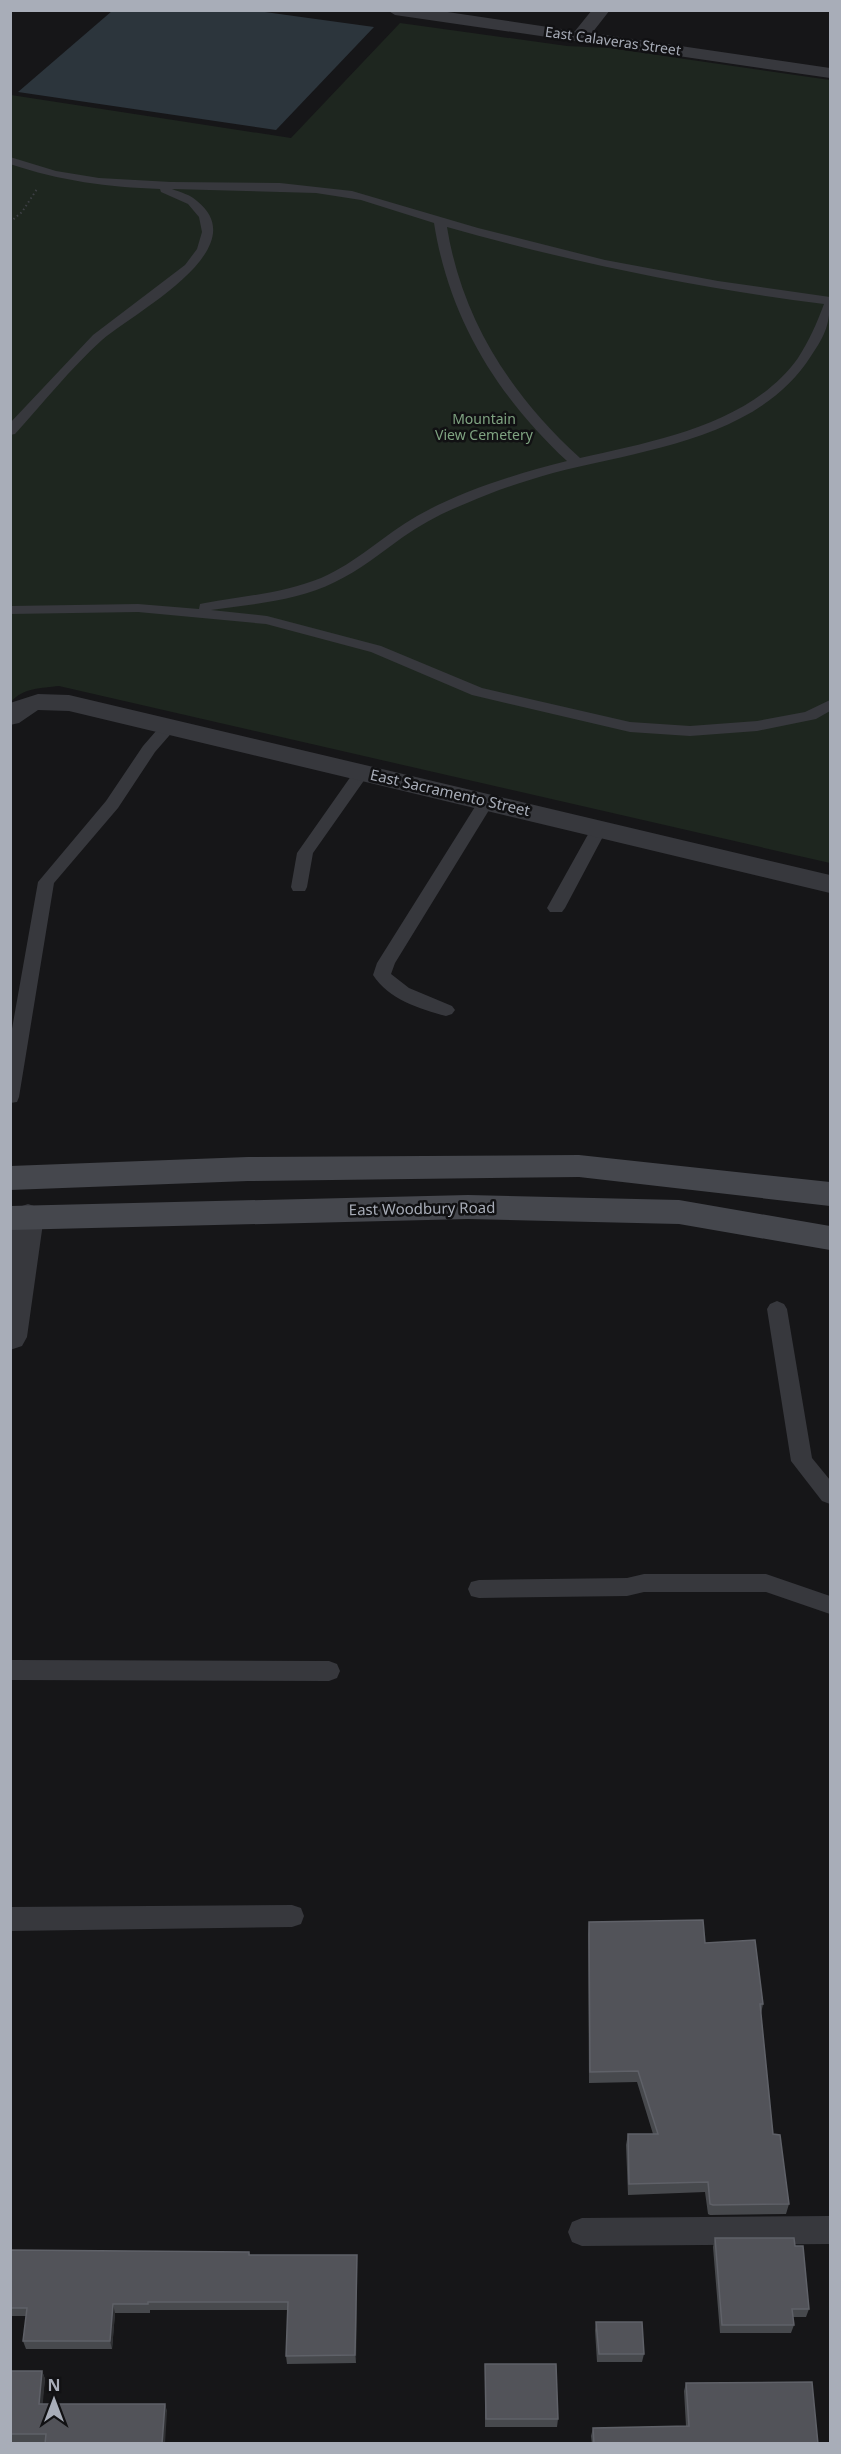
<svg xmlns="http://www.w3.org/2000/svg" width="841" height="2454" viewBox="0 0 841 2454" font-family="'Noto Sans',sans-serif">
<rect width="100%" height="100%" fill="#161618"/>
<path fill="#1e261f" d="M400,23L567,46L609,48L830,80V863L59,686C42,688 22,688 11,702V95L291,138Z"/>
<path fill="#2c353c" d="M250,10L374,27L276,130L18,92L112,11Z"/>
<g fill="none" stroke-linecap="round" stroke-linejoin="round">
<path stroke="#3d3f44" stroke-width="2" stroke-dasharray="1.5 3" stroke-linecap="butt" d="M10,222L22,212L37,189"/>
<path fill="#37383d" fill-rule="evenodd" d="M10,157L56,171L99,178L171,182L280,183L352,191L478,228L605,260L718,281L830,297C830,324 826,334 811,356C758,440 640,450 553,473C524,481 495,491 467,503C444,512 423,523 403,537C381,553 360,570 335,582C297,601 253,604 211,610L267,616L381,646L482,688L630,722L690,726L757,721L805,712L830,700V711L816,719L757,731L690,736L630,732L472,695L371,652L266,624L138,612L10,614V606L138,604L199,609L200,604L205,603C244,596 284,593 321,578C356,563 384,535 417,516C463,490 516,474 567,461C497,396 449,318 434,223L361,200L316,193L172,189C180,192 191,195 197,201C257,249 133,313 102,340C71,368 43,403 15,434L10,435V423L93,335L185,265L197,249L202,232L199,217L188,204L161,192L160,189C108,187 60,181 10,164ZM447,227C571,262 696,288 824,304C817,323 809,341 798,358C750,425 654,441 580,458C511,395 462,320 447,227Z
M169,721L175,723L177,726L175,729L155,752L118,808L54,883L19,1097L17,1102L10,1103V1040L38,882L106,801L143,746L163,723Z
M362,767L370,772L313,853L307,887L305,891H293L291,887L297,853L356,769Z
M486,797L494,802L395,963L391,974L409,988L452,1006L455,1010L452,1014L446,1016C420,1009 388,999 373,975L377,963L478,802Z
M599,824L607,829L565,908L562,912H550L547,908L591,829Z
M777,1301L784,1304L787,1309L812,1458L830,1480V1504L822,1501L791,1461L767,1309L770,1304Z
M644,1574H766L830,1596V1614L766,1592H644L627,1596L479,1598L471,1596L468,1589L471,1582L479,1580L627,1578Z
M10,1660L329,1661L337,1664L340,1671L337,1678L329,1681L10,1680Z
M292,1905L301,1908L304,1916L301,1924L292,1927L10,1931V1907Z
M830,2216V2244L582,2246L572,2242L568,2232L572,2222L582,2218Z"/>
<path fill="#37383d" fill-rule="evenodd" d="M387,10H434L575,31L592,10H610L592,33L830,68V78L395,15Z
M38,694L69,695L830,875V893L69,711L38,710L19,723L10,725V703Z
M28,1204L40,1208L44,1216L27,1337L22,1346L10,1350V1223L16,1208Z"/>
<path fill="#45474d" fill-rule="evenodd" d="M579,1155L830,1182V1206L579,1177L248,1181L10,1190V1166L248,1157Z
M468,1195L679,1200L830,1226V1250L679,1224L468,1219L10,1230V1206Z"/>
</g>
<path fill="#47494d" d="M589,1922L705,1943L763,2004L761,2014L773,2134L789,2204L786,2214L710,2215L708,2214L705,2192L628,2195L626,2145L628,2134H653L637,2082L589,2083L588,1934Z
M715,2238L795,2246L809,2309L806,2317H793L794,2325L791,2333H720L713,2247Z
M10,2250L249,2252L250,2255L357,2264L356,2363L287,2364L286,2356L288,2310H150V2313H115L112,2349H26L23,2341L26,2316H10Z
M596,2322L644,2354L642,2362H597L595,2330Z
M485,2364L558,2419L557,2427H485Z
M10,2371H42L45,2379L42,2404H165L167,2412L45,2442H10Z
M686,2383L818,2444H592L591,2436L593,2428L686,2426L684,2391Z"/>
<path fill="#2f3033" d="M357,2255V2264L356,2363L355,2355Z
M113,2304L115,2313L112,2349L110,2341Z
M42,2371L45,2379L42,2412L39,2404Z
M165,2404L167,2412L165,2444H162Z"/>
<path fill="#525359" stroke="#5f6168" stroke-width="1.5" d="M703,1920L705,1943L755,1940L763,2004H760L773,2134L780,2135L789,2204L713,2205L710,2204L708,2182L629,2184L628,2134H658L638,2071L590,2072L589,1922Z
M715,2238H794L795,2246H803L809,2309H792L794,2325H722Z
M10,2250L249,2252V2255H357L355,2355L286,2356L288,2302H148V2304H113L110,2341H23L27,2308H10Z
M596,2322H642L644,2354H599Z
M485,2364H556L558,2419H486Z
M10,2371H42L39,2404H165L162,2444H45L46,2434H10Z
M812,2382L818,2444H594L593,2428L689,2426L686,2383Z"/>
<g text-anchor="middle" stroke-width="5" stroke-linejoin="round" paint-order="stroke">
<g font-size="14" fill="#a8adb8" stroke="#111113">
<text transform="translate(613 41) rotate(8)" y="5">East Calaveras Street</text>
</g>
<g font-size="14" fill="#7fa381" stroke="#111113">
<text x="484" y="424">Mountain<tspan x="484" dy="16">View Cemetery</tspan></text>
</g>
<g font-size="15" fill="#a8adb8" stroke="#111113">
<text transform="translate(450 793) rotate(13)" y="5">East Sacramento Street</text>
<text transform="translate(422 1209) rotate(-1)" y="5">East Woodbury Road</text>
</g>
</g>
<rect width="841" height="2454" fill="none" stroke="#a8adb8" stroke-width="24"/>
<g transform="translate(54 2400)" stroke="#111113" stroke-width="4.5" paint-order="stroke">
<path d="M0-4.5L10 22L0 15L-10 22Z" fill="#a8adb8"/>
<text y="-9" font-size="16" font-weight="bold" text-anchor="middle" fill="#a8adb8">N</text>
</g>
</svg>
